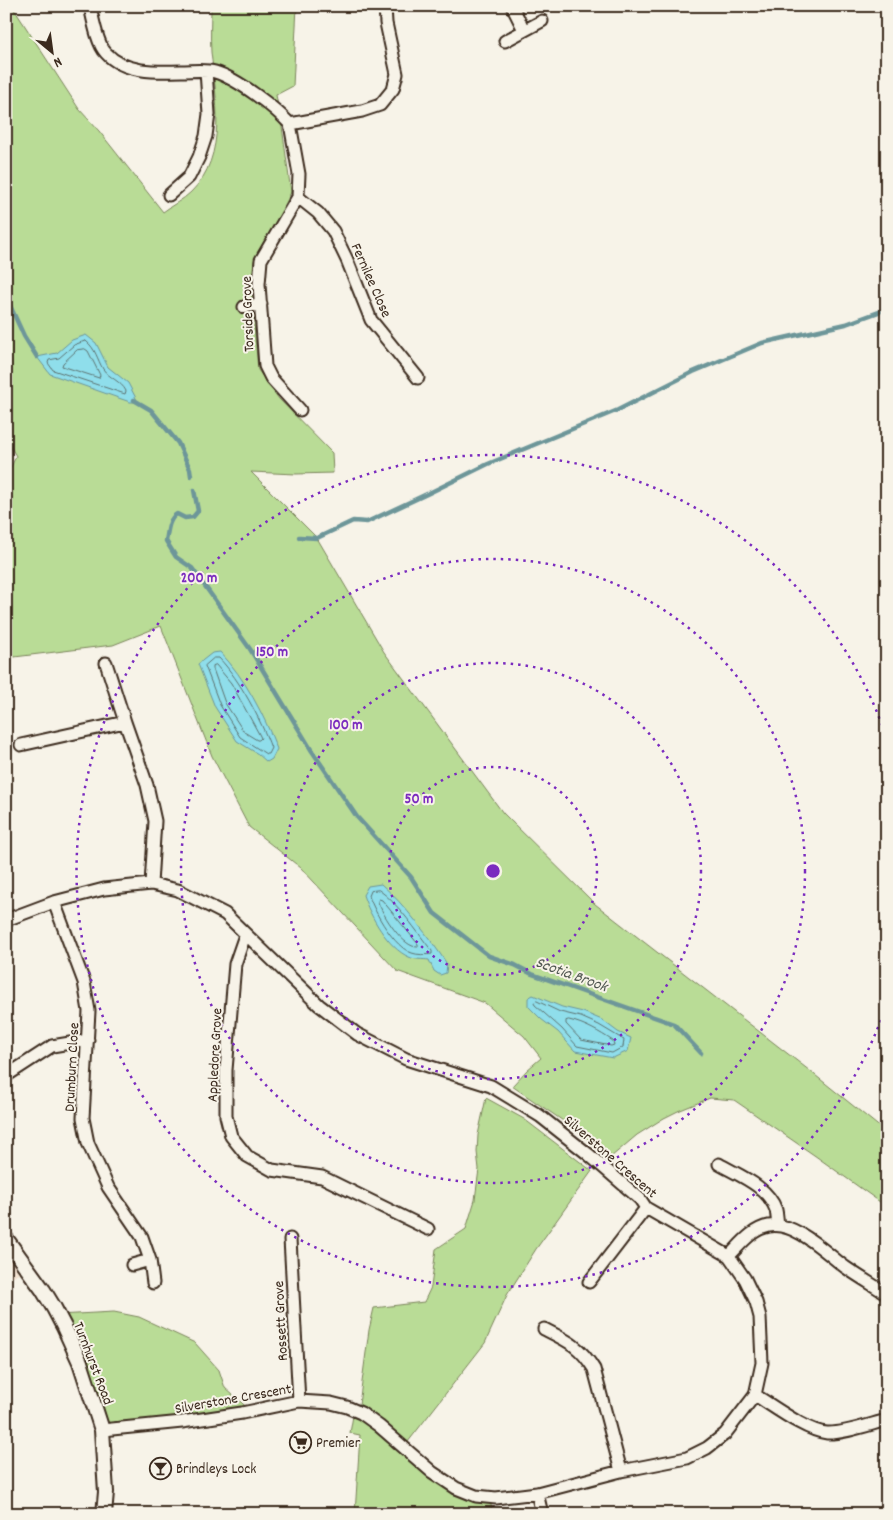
<svg xmlns="http://www.w3.org/2000/svg" width="893" height="1520" viewBox="0 0 893 1520" font-family="Dekko,sans-serif">
<rect width="100%" height="100%" fill="#f7f3e8"/>
<filter id="ink" filterUnits="userSpaceOnUse"><feTurbulence type="fractalNoise" baseFrequency=".02" numOctaves="2"/><feDisplacementMap in="SourceGraphic" scale="10" xChannelSelector="R" yChannelSelector="G"/><feConvolveMatrix kernelMatrix="1 2 1 2 8 2 1 2 1" color-interpolation-filters="sRGB"/></filter>
<g filter="url(#ink)">
<path fill="#f3e2d1" d="M6,1239L27,1268L6,1281Z"/>
<path fill="#b9dc96" stroke="#7a835a" d="M6,6H12L79,109L99,131L163,212C172,205 183,200 191,192C228,156 216,97 211,52C210,37 211,21 211,6H297L293,86L276,95L282,127L291,192L279,218L264,241L254,261L252,284V301L258,370L279,399L332,453L333,473L296,474L251,472L317,538L384,652L503,813L595,904L810,1071L887,1133V1207L814,1155L734,1100L710,1098L678,1111L664,1118L637,1135L611,1157L575,1129L512,1086L527,1070L541,1058L524,1036L485,1003L397,971L301,868L249,827L212,756L161,626L113,645L6,658V478L16,456L6,439Z
M486,1098L524,1119L592,1171L536,1249L507,1295L485,1343L404,1447L432,1472L489,1497L493,1514H355L360,1435L350,1433L354,1410L358,1412L369,1330L374,1308L424,1302L431,1287L436,1249L466,1229L475,1200L479,1169L477,1152L478,1135Z
M114,1312L139,1317L195,1343L219,1370L225,1388L251,1411L102,1430L58,1315Z"/>
<path fill="#8fdeeb" stroke="#6d9699" d="M86,335L96,343L108,367L128,383L138,402H130L50,374L37,357L57,353L72,340Z
M220,652C245,678 264,715 277,749L272,759L267,762L258,754L237,741L215,707L198,664L212,653Z
M381,884C404,904 430,938 447,964L446,973L440,975L434,971L429,960C423,959 415,960 409,957C388,948 370,916 363,895L368,886Z
M533,995L562,1007L583,1012L602,1020L618,1032L631,1038L628,1051L613,1058L575,1051L558,1032L541,1019L528,1006V998Z"/>
<g fill="none" stroke-linecap="round" stroke-linejoin="round">
<path stroke="#5d7270" stroke-width="1" d="M86,341C96,349 97,359 103,369C109,378 121,381 126,391L125,394L53,370L48,363L49,360L59,358L74,345Z
M85,349L88,351L100,375L99,378L62,366L63,363L77,350Z
M214,658H219C240,680 261,720 271,748L268,754H266L240,737L220,705L205,666Z
M216,665L231,683L259,734L261,738L259,740H257L244,732L225,703L213,669V666Z
M379,890C398,903 417,932 432,951V954C426,955 417,955 412,953C394,947 375,913 369,896L371,891Z
M379,899L382,900L418,944V947C403,948 383,915 378,902Z
M537,1001L560,1012L581,1017L599,1025L624,1040L623,1047L612,1053L577,1046L562,1029L535,1005L534,1003Z
M569,1020C586,1024 599,1032 613,1041L614,1045L611,1046L581,1040L566,1024V1021Z"/>
<path stroke="#6d9699" stroke-width="4.5" d="M6,297L24,336L37,357
M134,400L151,410L178,443L190,469L191,476
M194,490L198,511L193,517L185,518L177,514C168,519 168,532 166,541L176,557L192,568L250,649L312,751L357,817L411,877L434,913L489,956L515,965L532,974L674,1024L701,1053
M299,537L317,538L353,521L367,522L429,493L488,464L618,410L693,372L762,343L846,324L887,309"/>
<defs>
<path id="minor" d="M90,6C93,19 97,44 106,53C124,73 156,72 181,71C192,71 205,69 215,72C238,79 274,107 290,124
M512,6L524,30
M505,41L542,21
M290,124L299,174L298,197L261,260L259,284L265,366L271,378L300,410
M290,124L362,111L380,105L393,89L397,74L386,23L385,6
M169,195L189,177L199,157L206,136L209,114L206,71
M298,197L318,213L333,231L347,260L371,320L418,378
M244,307L261,304
M106,663L125,722
M21,745L125,722L147,785L155,821L151,884
M54,902L84,982L89,1011L83,1118L88,1143L108,1187L142,1237L150,1260L153,1283
M6,920L54,902L104,889L151,884L178,890L225,914L319,1005L357,1034L406,1059L491,1086L540,1116L588,1154L640,1199L646,1208L729,1256L745,1279L756,1302L760,1317L762,1363L755,1395L725,1434L707,1448L687,1458L621,1471L537,1493L496,1498L476,1496L456,1488L432,1472L379,1426L361,1413L347,1407L331,1403L299,1401L242,1413L182,1422L102,1430
M245,935L235,964L226,1070V1116L231,1136L247,1156L272,1170L322,1177L428,1229
M6,1076L52,1046L88,1040
M719,1164C738,1175 768,1186 776,1210C777,1214 777,1220 778,1225
M290,1239L299,1401
M729,1256C741,1244 752,1229 769,1226C795,1221 825,1252 845,1267C858,1276 873,1285 887,1294
M132,1265L150,1260
M589,1282L646,1208
M544,1329C568,1341 580,1346 594,1369L621,1471
M755,1395C773,1406 806,1431 827,1433C843,1434 871,1424 887,1420
M537,1493L542,1514"/>
<path id="tertiary" d="M6,1239L43,1290L54,1308L64,1327L80,1362L102,1430L106,1492L104,1514"/>
</defs>
<use href="#minor" stroke="#3b2a1e" stroke-width="15"/>
<use href="#tertiary" stroke="#3b2a1e" stroke-width="18"/>
<use href="#minor" stroke="#f7f3e8" stroke-width="11"/>
<use href="#tertiary" stroke="#f7f3e8" stroke-width="14"/>
</g>
</g>
<g fill="none" stroke="#7b2cbf" stroke-width="2.5" stroke-dasharray="2.5 5">
<circle cx="493" cy="871" r="104"/>
<circle cx="493" cy="871" r="208"/>
<circle cx="493" cy="871" r="312"/>
<path d="M886 1006A416 416 0 1 1 886 736"/>
</g>
<defs>
<symbol id="supermarket-ring" viewBox="-11 -11 22 22"><circle r="9.5" fill="#f7f3e8" stroke="#3b2a1e" stroke-width="1.5"/><path d="M-6-5.5h2.5l.6 2H6L4.5 2H-2.5L-4.4-4H-6ZM-1.5 3.2a1.3 1.3 0 1 0 .1 0ZM3 3.2a1.3 1.3 0 1 0 .1 0Z" fill="#3b2a1e"/></symbol>
<symbol id="bar-ring" viewBox="-11 -11 22 22"><circle r="9.5" fill="#f7f3e8" stroke="#3b2a1e" stroke-width="1.5"/><path d="M-6-5H6L.8 .8V4.5H3.5V6h-7V4.5H-.8V.8Z" fill="#3b2a1e"/></symbol>
</defs>
<g fill-rule="evenodd">
<use href="#supermarket-ring" x="288" y="1430" width="25" height="25"/>
<use href="#bar-ring" x="148" y="1456" width="25" height="25"/>
</g>
<g text-anchor="middle" stroke-width="4" stroke-linejoin="round" paint-order="stroke">
<g font-size="15" fill="#3b2a1e" stroke="#f7f3e8">
<text transform="translate(372 280) rotate(66)" y="5">Fernilee Close</text>
<text transform="translate(247 314) rotate(-92)" y="5">Torside Grove</text>
<text transform="translate(214 1055) rotate(-87)" y="5">Appledore Grove</text>
<text transform="translate(71 1067) rotate(-87)" y="5">Drumburn Close</text>
<text transform="translate(611 1156) rotate(41)" y="5">Silverstone Crescent</text>
<text transform="translate(280 1321) rotate(-93)" y="5">Rossett Grove</text>
<text transform="translate(94 1363) rotate(69)" y="5">Turnhurst Road</text>
<text transform="translate(233 1398) rotate(-10)" y="5">Silverstone Crescent</text>
</g>
<g font-size="15" fill="#3b2a1e" stroke="#f7f3e8" text-anchor="start">
<text x="316" y="1447">Premier</text>
<text x="176" y="1473">Brindleys Lock</text>
</g>
<g font-size="16" font-style="italic" fill="#505751" stroke="#f7f3e8">
<text transform="translate(572 973) rotate(20)" y="6">Scotia Brook</text>
</g>
</g>
<circle cx="493" cy="871" r="8" fill="#7b2cbf" stroke="#f7f3e8" stroke-width="2.5"/>
<g font-size="15" text-anchor="middle" font-weight="bold" fill="#7b2cbf" stroke="#f7f3e8" stroke-width="4" stroke-linejoin="round" paint-order="stroke">
<text x="199" y="582">200 m</text>
<text x="272" y="656">150 m</text>
<text x="346" y="729">100 m</text>
<text x="419" y="803">50 m</text>
</g>
<rect width="893" height="1520" fill="none" stroke="#f7f3e8" stroke-width="25"/>
<rect x="12" y="12" width="868" height="1495" fill="none" stroke="#3b2a1e" stroke-width="2" filter="url(#ink)"/>
<g transform="translate(52 52) rotate(151)" stroke="#f7f3e8" stroke-width="4" paint-order="stroke">
<path d="M0-4L9 19L0 12L-9 19Z" fill="#3b2a1e"/>
<text y="-8" font-size="14" font-weight="bold" text-anchor="middle" fill="#3b2a1e">N</text>
</g>
</svg>
